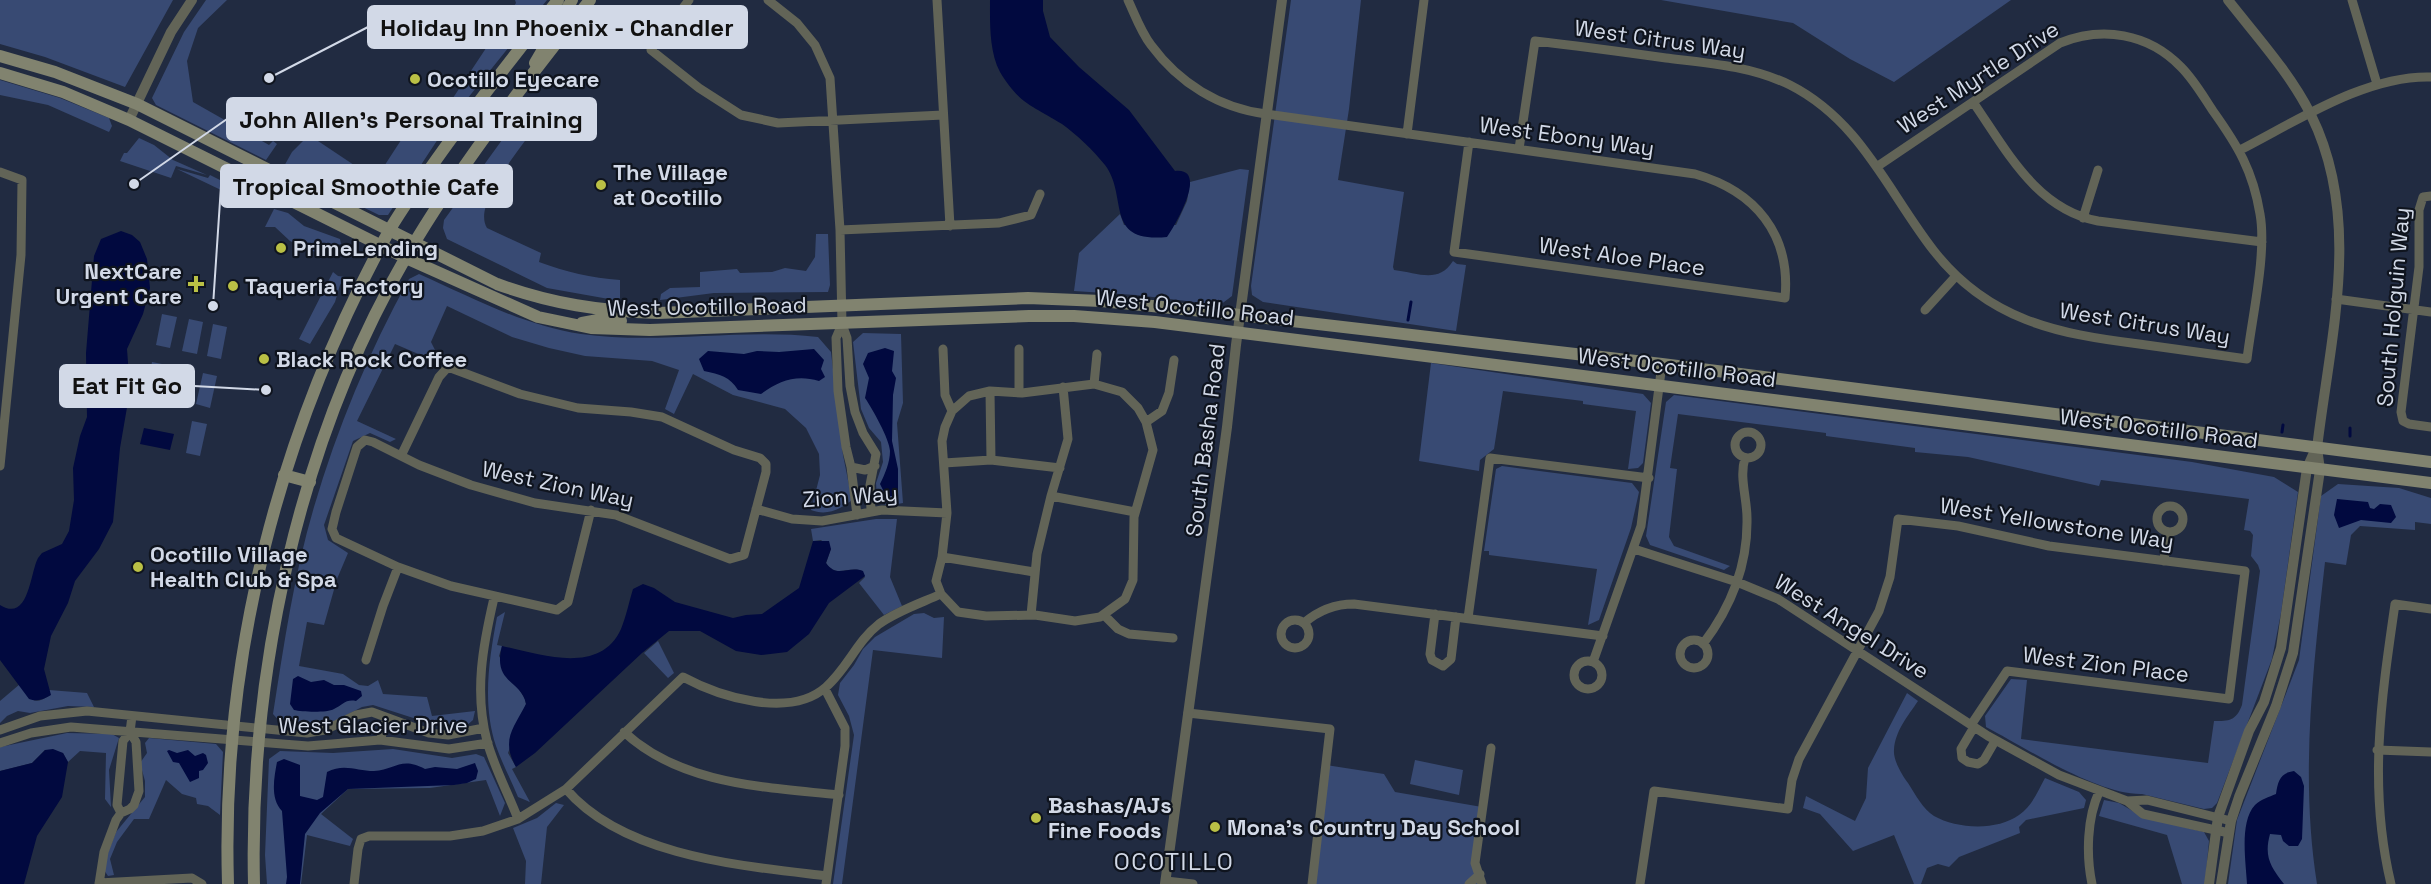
<svg xmlns="http://www.w3.org/2000/svg" width="2431" height="884" viewBox="0 0 2431 884" font-family="'Space Grotesk',sans-serif">
<rect width="100%" height="100%" fill="#212b41"/>
<path fill="#384a73" d="M0,0H173L125,87L45,57L0,44Z
M206,0H227L198,28L187,61L193,102L269,145L273,141L277,144L266,160L156,105L152,98L184,32Z
M515,0H547L455,114L443,113L516,3Z
M1291,0H1361L1349,109L1338,180L1404,192L1393,267L1394,270C1419,273 1438,284 1453,261L1457,264L1466,265L1456,331L1263,302L1252,295L1251,286Z
M1661,0H2011L1894,82L1850,59L1793,23Z
M0,80L60,98L109,118L112,126L109,132L48,105L0,95Z
M418,114L439,126L440,136L388,215H379L283,168L292,152L309,135L363,171L367,166L379,174Z
M517,125L526,130L527,138C514,157 473,206 487,228L541,253L539,262C566,272 591,278 620,280V301L547,288L447,239L443,228L444,220L510,129Z
M139,138L154,145L173,160L207,175L176,166L171,178L120,161L124,153H127Z
M177,169L208,178L210,175L254,197L250,204L234,196L236,192L223,187L221,190Z
M1240,169L1249,170L1232,296L1220,305L1136,295L1074,291L1079,253L1120,214L1124,225H1176L1187,201L1190,182Z
M274,209L288,213L304,226L340,239L341,244L337,245L329,258L290,241L275,227H265Z
M816,234H828L830,285L828,292L714,293L660,300L661,294L670,288L700,287V272L737,269L740,273L772,272L785,268L806,271L815,257Z
M333,272L338,276L345,277L340,285L335,302L310,344L299,339Z
M419,274C471,297 524,326 581,334C659,345 740,328 818,337L831,352L843,455L852,500C840,510 826,516 811,510L820,475L819,454L806,428L785,409L733,395L693,374L674,414L665,409L679,370L652,361L585,356L549,348L512,337L447,306L431,342L440,360L434,365L430,359L395,344L357,421L396,439L390,442L370,433L353,441L324,525L328,540L348,553L337,579L324,625L307,622L299,666L343,674L359,685L368,686L378,680L383,694L427,697L432,716L475,711L473,720L466,726L435,725L373,705L362,707L329,724L307,726L280,722L273,714C284,645 294,574 314,507C337,429 369,351 409,279Z
M162,314L177,317L170,348L156,345Z
M189,319L203,322L197,354L182,351Z
M213,324L227,327L221,359L207,356Z
M863,333L901,334L903,403L897,423L903,503L887,506L877,498L876,483L883,462L881,442L869,428L861,409L853,342Z
M152,362L167,365L160,397L146,394Z
M1431,363L1643,394L1651,403L1643,463L1638,468L1628,469L1636,411L1583,404V401L1503,391L1494,449L1480,460L1479,471L1419,461Z
M203,373L217,376L210,408L196,404Z
M1674,395L2192,462L2274,477L2298,492L2281,613L2272,659L2217,803L2212,808L2204,809L2142,794C2098,795 2026,748 1986,727L1985,716L2011,679L2027,680L2021,739L2208,763L2214,721C2229,721 2236,721 2242,705L2260,571L2258,565L2251,556L2253,535L2250,531L2244,530L2249,499L2101,480L2099,486L1968,457L1915,452V448L1826,436V433L1678,414L1670,468L1677,469L1669,537L1674,546L1730,566L1724,570L1650,545L1646,536L1666,402Z
M192,421L207,424L200,456L186,453Z
M1502,466L1632,483L1639,492L1631,528L1599,620L1588,625L1597,569L1489,555V551H1484L1496,469Z
M2338,484L2399,488L2431,498V524L2415,522V530L2360,526L2351,535L2346,565L2325,562C2313,669 2300,777 2317,884H2228L2237,820L2299,660L2321,496Z
M876,519H897L890,577L902,606L884,615L859,583L865,577L862,571C848,565 837,579 826,563L831,549L821,540L813,541L811,529Z
M505,612L497,645L502,646L499,656L525,699L526,704L508,753L516,767L512,769L530,802L518,797C511,780 502,763 496,746C482,704 489,659 497,617Z
M924,613L934,618L944,617L942,658L873,650L842,884H833L854,735L849,716L838,695L840,683L854,665L863,649L875,637L914,614Z
M658,641L674,673L668,678L644,653Z
M20,684C30,699 33,707 50,695L49,690L87,693L94,707L68,706L30,713L18,711L7,716L0,723V701Z
M1907,693L1918,701C1908,716 1895,731 1894,750C1893,760 1902,775 1908,783C1915,794 1923,809 1934,816C1957,829 1997,831 2019,815C2032,806 2038,791 2045,778L2079,792L2086,800L2084,808L2026,820L2019,827L2020,833L1959,857L1949,867L1938,864L1927,868L1921,884H1914L1894,835L1853,851L1820,814L1803,808L1806,796L1855,821L1866,798L1868,768Z
M67,733L112,734L119,738L109,770L111,807L105,799L106,753L80,751L68,762L63,753L45,750L32,763L0,771V747Z
M149,738L216,744L223,752L220,815L208,806L197,804L196,798L182,794L166,780L149,819H134L117,842L110,859L114,875L108,876L104,870L107,855L116,832L145,797V781L140,763L147,753L145,743Z
M393,749L452,758L476,754L484,757L505,803L500,816L486,780L430,788L348,789L321,814L353,839L350,846L307,835L301,884H267L265,855L269,759L280,751L333,753Z
M1415,760L1463,770L1459,795L1410,784Z
M1326,765L1384,774L1395,792L1482,807L1475,863L1482,884H1312Z
M2104,800L2119,803L2143,817L2204,832L2209,841L2205,884H2182L2167,835L2099,816Z
M556,803L564,805L547,827L541,884H525L526,861L513,828L537,818Z"/>
<path fill="#01093f" d="M990,0H1043V11L1050,37L1079,67L1129,110L1175,171C1210,167 1174,227 1167,237C1103,243 1129,197 1105,165C1093,150 1077,135 1062,124C1032,105 1020,105 1000,72C989,51 990,23 990,0Z
M121,231L132,235L140,242L147,259L150,288L143,314L127,349L130,390L120,448L113,522L99,549L75,581L68,603L51,636L44,669L51,695C44,699 38,702 29,699L0,660V605C29,623 30,573 38,558L42,553L62,544L69,531L74,500L73,468L80,436L87,417L86,353L94,256L101,239Z
M885,348L894,351L892,371L896,378L893,395L892,441L898,469V496H886L880,484C885,474 890,462 890,451C890,440 872,408 865,398L869,378L863,364L868,353Z
M814,349L824,360L821,369L825,377L819,381C796,374 779,381 761,394L738,390C730,377 720,374 704,371L699,359L708,351L744,354L757,351L779,352Z
M144,428L174,434L170,450L140,444Z
M2337,499L2368,502L2370,508L2374,509L2380,504L2391,505L2396,517L2391,523L2361,520L2339,528L2334,515Z
M813,541H829L831,549L826,563C837,579 849,565 863,571L865,576L829,603L809,634L787,652L761,655L736,651L700,631H669L642,653L535,753L516,767C501,740 513,729 526,704C522,680 492,684 502,646C539,654 600,676 621,629C626,617 629,602 633,589L643,584L654,588L675,602L733,618L746,615L762,614L799,588Z
M298,676L311,682L324,680L334,685H344L361,691L362,696L356,701C345,699 343,705 334,709C327,713 302,712 294,710L290,704L293,679Z
M53,749L63,753L68,762L62,797L37,836L24,884H0V771L32,763L45,750Z
M169,750L177,753L188,750L195,756L203,753L206,755L208,763L203,770L199,771V778L190,782L179,763L173,762L167,751Z
M284,759L300,765V796L317,800L323,797L327,772C344,763 357,771 374,771C395,770 401,756 425,769L435,767L457,769L475,763L478,771L476,779L467,783L454,785L348,789L320,813L305,834L300,884H286L287,877L282,811C270,799 274,778 277,762Z
M2294,771L2301,777L2304,786L2302,839L2298,846H2289L2283,841L2281,835L2270,834C2264,856 2270,866 2284,884H2247C2246,863 2239,822 2255,805C2261,799 2269,797 2276,794C2278,781 2280,773 2294,771Z"/>
<g fill="none" stroke-linecap="round" stroke-linejoin="round">
<path stroke="#01093f" stroke-width="3" d="M1408,320L1411,302
M2282,432L2283,425
M2350,436V428"/>
<path stroke="#626457" stroke-width="9" d="M689,0L651,50L699,88L741,115L778,123L943,115
M768,0L797,23L815,45L830,78L840,230L842,324L847,338L850,386L855,412L863,433L876,454L870,485L871,512
M937,0L950,226
M1128,0C1135,15 1141,32 1151,45C1179,83 1219,108 1266,114C1409,134 1552,154 1695,174C1755,191 1791,234 1785,298L1454,252L1469,142
M2352,0L2377,84
M1973,102C2007,151 2036,209 2098,221L2262,242
M1407,134L1424,0
M1519,149L1535,41C1579,46 1623,52 1666,58C1708,63 1751,66 1790,85C1861,121 1888,192 1934,251C1988,320 2057,334 2139,344C2175,349 2211,354 2247,359C2252,317 2267,253 2260,214C2253,171 2238,146 2213,111C2203,96 2194,80 2181,67C2148,33 2102,26 2060,43L1878,166
M2240,150C2297,121 2366,75 2431,77
M0,172L22,180L21,255L0,466
M2431,196L2423,197L2419,210V267L2401,412L2403,421L2409,424L2431,427
M2083,218L2098,170
M840,230L999,223L1031,215L1040,194
M2336,299L2431,312
M1925,310L1956,276
M842,324L836,338L838,391L846,447L851,467L857,515
M943,349L945,395L952,411
M1019,349V393
M1094,384L1122,392L1138,408L1146,422L1153,450L1134,517L1133,580L1125,599L1100,617L1075,621L1035,615L986,616L958,612L941,594L936,581L942,557L947,513L942,441L945,427L952,411L969,396L990,391L1022,393Z
M1094,384L1097,354
M990,391L991,460
M1146,422L1162,411L1169,393L1174,360
M1735 445a13 13 0 1 1 26 0a13 13 0 1 1-26 0Z
M401,456L439,377L448,367L520,394L578,408L631,412L662,417L734,450L760,458L766,464V472L744,555L730,559L616,515L535,503L471,485L419,465L373,442L365,440L357,447L336,512L332,529L336,538L398,567L451,586L557,610L568,602L591,510
M944,463L991,460L1060,468
M851,467L865,470L875,466
M1051,496L1135,512
M2157 519a13 13 0 1 1 26 0a13 13 0 1 1-26 0Z
M756,509L792,519L822,521L882,510L947,513
M1634,549L1737,582L1778,599L1988,736L2059,775L2127,801L2143,814L2229,833
M942,557L1034,572
M2164,561L2168,532
M494,598C483,645 474,692 487,741C494,767 508,793 518,819
M1435,614L1430,654L1432,660L1443,666L1451,659L1456,617
M1031,615L1037,554L1051,496L1068,439L1063,387
M1104,615L1118,629L1129,634L1173,638
M1468,618L1490,458L1649,478
M1281 634a14 14 0 1 1 28 0a14 14 0 1 1-28 0Z
M1304,623C1319,610 1334,604 1354,604L1603,636
M1680 654a14 14 0 1 1 28 0a14 14 0 1 1-28 0Z
M1703,644C1731,607 1748,565 1747,518C1747,498 1739,477 1745,458
M366,660L383,606L398,567
M1574 675a14 14 0 1 1 28 0a14 14 0 1 1-28 0Z
M1593,662L1641,526L1662,364
M825,689L845,728V746L826,884
M1188,713L1330,729L1312,884
M1974,727L1961,749L1962,758L1968,762L1978,764L1984,760L1995,741
M0,730L40,716L87,711L307,733L325,730L356,715L372,712L429,733L448,735L484,728
M624,732C681,785 765,787 839,795
M380,740L386,723L385,717
M0,743L31,733L71,727L308,746L380,740L449,749L488,743
M2377,750L2431,752
M566,789C624,857 744,866 827,876
M2127,801L2147,800L2231,821
M121,813L117,805L123,741L130,732
M1166,881L1193,884
M99,883L192,878L202,884
M99,884L104,852L116,820L121,813L130,809L134,805L139,791L136,742L130,732L132,716
M354,884L358,849L361,839L369,836H450L483,831L518,819L566,789L683,677C720,697 790,719 826,687C847,669 857,641 879,624C897,611 921,603 941,594
M1469,884L1480,874
M1482,884L1475,863L1491,748
M1640,884L1654,791L1788,809L1792,780L1799,759L1879,611L1890,577L1898,519L1958,526L2049,546L2245,571L2229,699L2007,671L1971,725
M2092,884C2086,855 2087,818 2099,792
M2391,884C2368,788 2381,700 2395,604L2431,609"/>
<path stroke="#626457" stroke-width="10" d="M129,120L171,32L192,0
M1165,884L1227,427L1236,345L1282,0
M2209,884L2218,817L2249,731L2264,702L2281,648L2307,468L2316,448
M2221,884L2231,821L2239,797L2276,706L2293,653L2320,470L2317,448C2330,338 2363,220 2311,115C2290,73 2257,37 2228,0"/>
<path stroke="#81836f" stroke-width="12" d="M0,56L55,72L137,104L497,284C552,304 600,311 658,313L1028,298L1101,301L1223,313L1662,364L2431,462
M535,63L572,0
M0,73L63,92L129,120L406,258L538,317L591,328L650,330L1029,316H1074L1155,322L2431,483
M582,323L598,320L621,321
M284,475L310,482
M228,884C221,656 279,431 389,231C401,210 416,190 429,170C469,112 514,56 558,0
M254,884C249,672 299,441 406,257C459,166 525,83 590,0"/>
</g>
<g fill="#bac045" stroke="#0f141e" stroke-width="2">
<circle cx="415" cy="79" r="6"/>
<circle cx="601" cy="185" r="6"/>
<circle cx="281" cy="248" r="6"/>
<path d="M193 275h6v6h6v6h-6v6h-6v-6h-6v-6h6z"/>
<circle cx="233" cy="286" r="6"/>
<circle cx="264" cy="359" r="6"/>
<circle cx="138" cy="567" r="6"/>
<circle cx="1036" cy="818" r="6"/>
<circle cx="1215" cy="827" r="6"/>
</g>
<g text-anchor="middle" stroke-width="4.5" stroke-linejoin="round" paint-order="stroke">
<g font-size="22" fill="#d2d9e7" stroke="#0f141e">
<text transform="translate(1660 39) rotate(8)" y="8">West Citrus Way</text>
<text transform="translate(1978 77) rotate(-33)" y="8">West Myrtle Drive</text>
<text transform="translate(1567 136) rotate(8)" y="8">West Ebony Way</text>
<text transform="translate(1622 256) rotate(8)" y="8">West Aloe Place</text>
<text transform="translate(707 306) rotate(-1)" y="8">West Ocotillo Road</text>
<text transform="translate(1195 307) rotate(6)" y="8">West Ocotillo Road</text>
<text transform="translate(2393 307) rotate(-85)" y="8">South Holguin Way</text>
<text transform="translate(2145 323) rotate(9)" y="8">West Citrus Way</text>
<text transform="translate(1677 367) rotate(7)" y="8">West Ocotillo Road</text>
<text transform="translate(2159 428) rotate(7)" y="8">West Ocotillo Road</text>
<text transform="translate(1205 440) rotate(-83)" y="8">South Basha Road</text>
<text transform="translate(558 484) rotate(12)" y="8">West Zion Way</text>
<text transform="translate(850 496) rotate(-4)" y="8">Zion Way</text>
<text transform="translate(2057 523) rotate(9)" y="8">West Yellowstone Way</text>
<text transform="translate(1852 626) rotate(32)" y="8">West Angel Drive</text>
<text transform="translate(2106 664) rotate(7)" y="8">West Zion Place</text>
<text x="373" y="733">West Glacier Drive</text>
</g>
<g font-size="22" font-weight="bold" fill="#d2d9e7" stroke="#0f141e" text-anchor="start">
<text x="427" y="87">Ocotillo Eyecare</text>
<text x="613" y="180">The Village<tspan x="613" dy="25">at Ocotillo</tspan></text>
<text x="293" y="256">PrimeLending</text>
<text x="182" y="279" text-anchor="end">NextCare<tspan x="182" dy="25">Urgent Care</tspan></text>
<text x="245" y="294">Taqueria Factory</text>
<text x="276" y="367">Black Rock Coffee</text>
<text x="150" y="562">Ocotillo Village<tspan x="150" dy="25">Health Club &amp; Spa</tspan></text>
<text x="1048" y="813">Bashas/AJs<tspan x="1048" dy="25">Fine Foods</tspan></text>
<text x="1227" y="835">Mona's Country Day School</text>
</g>
<g font-size="24" letter-spacing="1.5" fill="#d2d9e7" stroke="#0f141e">
<text x="1174" y="870">OCOTILLO</text>
</g>
</g>
<path fill="none" stroke="#d2d9e7" stroke-width="2" d="M269 78L368 27M134 184L227 119M213 306L221 186M266 390L194 386"/>
<g fill="#d2d9e7" stroke="#0f141e" stroke-width="2">
<circle cx="269" cy="78" r="6"/>
<circle cx="134" cy="184" r="6"/>
<circle cx="213" cy="306" r="6"/>
<circle cx="266" cy="390" r="6"/>
</g>
<g fill="#d2d9e7" stroke="#d2d9e7" stroke-width="2">
<rect x="368" y="6" width="379" height="42" rx="6"/>
<rect x="227" y="98" width="369" height="42" rx="6"/>
<rect x="221" y="165" width="291" height="42" rx="6"/>
<rect x="60" y="365" width="134" height="42" rx="6"/>
</g>
<g font-size="24" text-anchor="middle" font-weight="bold" fill="#111">
<text x="557" y="36">Holiday Inn Phoenix - Chandler</text>
<text x="411" y="128">John Allen's Personal Training</text>
<text x="366" y="195">Tropical Smoothie Cafe</text>
<text x="127" y="394">Eat Fit Go</text>
</g>
</svg>
